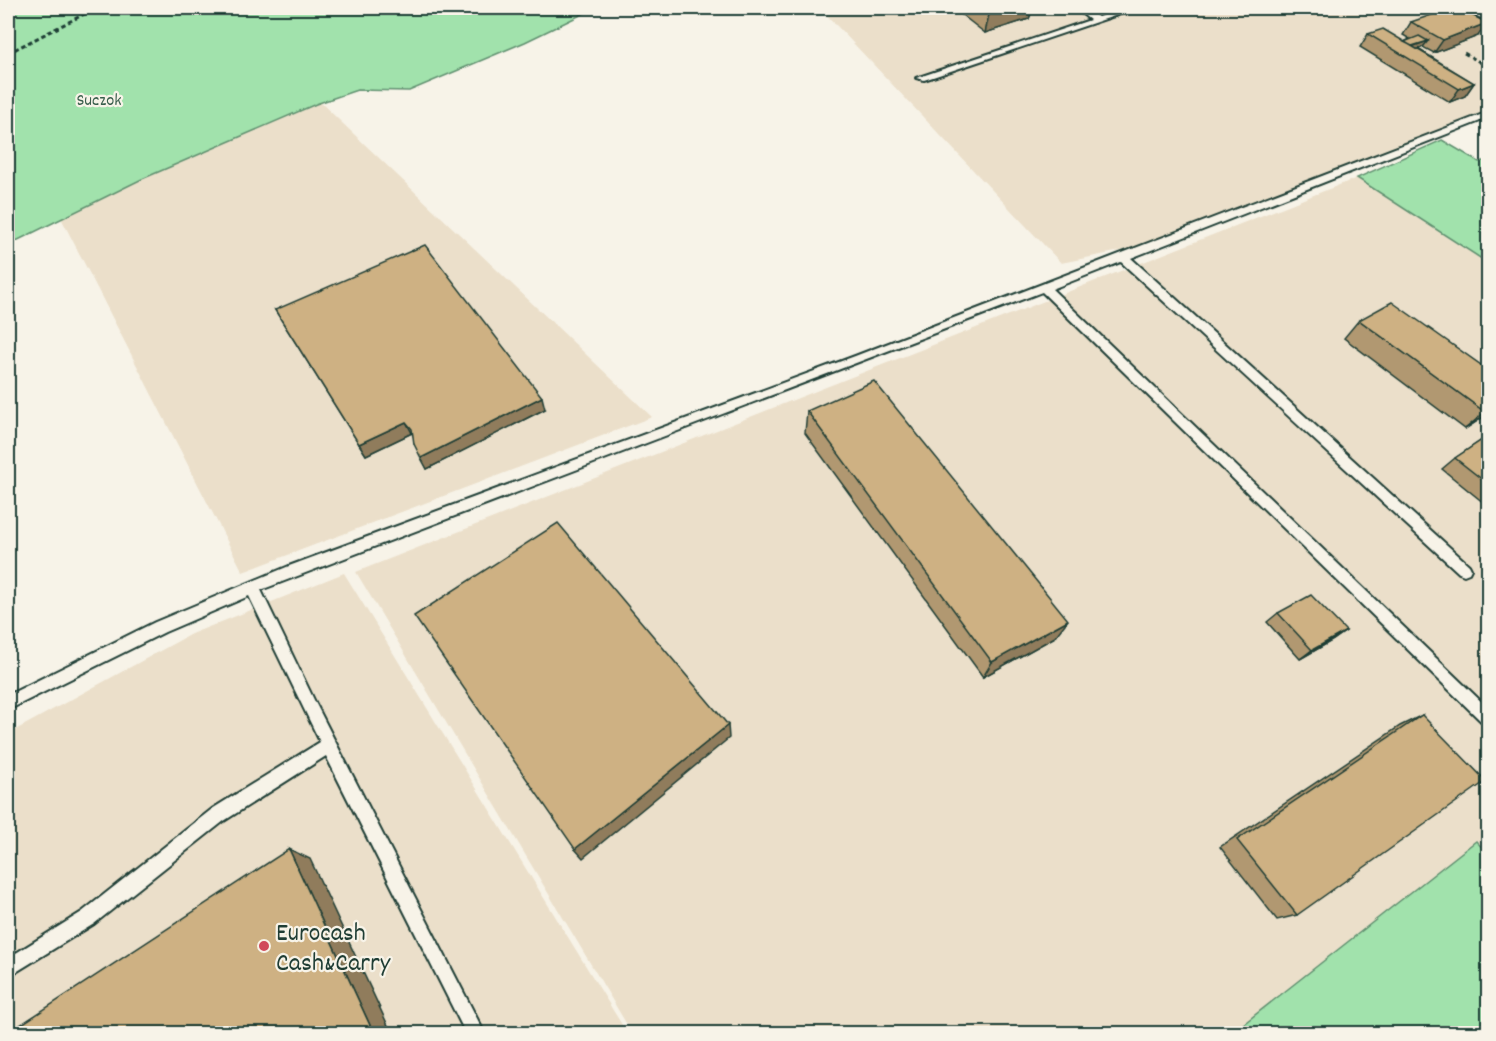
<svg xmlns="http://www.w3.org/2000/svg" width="1496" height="1041" viewBox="0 0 1496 1041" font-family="Dekko,sans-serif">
<rect width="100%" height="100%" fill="#f7f3e8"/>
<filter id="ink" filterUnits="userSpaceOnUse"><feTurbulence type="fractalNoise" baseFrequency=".0167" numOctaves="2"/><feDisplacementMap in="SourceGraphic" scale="12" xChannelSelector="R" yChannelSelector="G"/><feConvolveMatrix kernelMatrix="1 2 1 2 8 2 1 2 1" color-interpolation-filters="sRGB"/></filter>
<g filter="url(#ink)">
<path fill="#ebdfca" d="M820,8H1488V111L1160,243L1061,263Z
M319,101L652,417L243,572L60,216Z
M1357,178L1488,263V854L1476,841L1232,1033H632L356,572Z
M344,573L627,1033H8V734L191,634Z"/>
<path fill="#a1e2ac" stroke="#609070" stroke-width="1.5" d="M8,8H595L525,42L409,91L357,90L316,104L142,179L8,245Z
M1442,140L1479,162L1488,160V263L1357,178Z
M1476,841L1488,854V1033H1232Z"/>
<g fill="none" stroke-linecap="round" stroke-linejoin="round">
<defs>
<path id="lane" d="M1075,8H1084L1098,17L1127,8H1138L924,80L916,78L1090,20Z
M1459,8H1469L1488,16V21Z
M1488,112V118L1131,258L1469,565L1471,569L1469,573L1464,575L1459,573L1121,262L1052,289L1488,708V725L1483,723L1042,292L261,590L316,704L485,1034H466L326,756L224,821L94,924L8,977V958L82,912L212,809L320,742L249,596L165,632L8,710V695L155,622L289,566L855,356Z"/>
</defs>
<use href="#lane" stroke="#1f3d34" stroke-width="4"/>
<path stroke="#1f3d34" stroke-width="3" stroke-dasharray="4.5 3" stroke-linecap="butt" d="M8,53L96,8
M1464,53L1488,67"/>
<use href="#lane" fill="#f7f3e8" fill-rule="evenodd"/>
</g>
<path fill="#b19871" stroke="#1f3d34" stroke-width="1.5" d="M953,8H1033L1029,19L985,33Z
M1411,22L1478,36L1434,53L1423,47L1418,49L1474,83L1465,96L1450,102L1360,47L1368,34L1404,42L1410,39L1403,35Z
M275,310L545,409L427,469L412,433L366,455Z
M1359,320L1488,414L1465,429L1344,338Z
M807,411L1055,637L983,677L805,433Z
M1488,436V499L1484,503L1442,469L1455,458Z
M1278,613L1346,631L1333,640L1300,659L1267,622Z
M1422,715L1297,915L1277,920L1220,847L1400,726Z"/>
<path fill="#907c5c" stroke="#1f3d34" stroke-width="1.5" d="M1011,8H1033L1029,19L985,33L989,14Z
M1487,23L1478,36L1434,53L1443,40Z
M1428,41L1423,47L1403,55V50Z
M1474,83L1465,96L1450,102L1459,89Z
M542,397L545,409L427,469L421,458Z
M1488,410V414L1465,429L1485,412Z
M406,422L412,433L366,455L359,444Z
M1068,620L1055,637L983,677L992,662Z
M1346,631L1333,640L1300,659L1312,650Z
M728,725L729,738L583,858L575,849Z
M289,849L310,859L392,1034H374Z"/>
<path fill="#ceb183" stroke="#1f3d34" stroke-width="1.5" d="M981,8H1011L989,14Z
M1452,8H1458L1487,23L1443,40L1411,22Z
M1383,29L1474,83L1459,89L1368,34Z
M1419,36L1428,41L1412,46L1404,42Z
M425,245L542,397L421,458L414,444L412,429L406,422L359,444L275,310Z
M1392,302L1488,370V410L1485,412L1359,320Z
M874,381L1068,620L992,662L807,411Z
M1488,436V484L1455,458Z
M558,523L728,725L575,849L414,616Z
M1311,595L1346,631L1312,650L1278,613Z
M1422,715L1486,781L1297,915L1237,840Z
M289,849L374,1034H8V1033Z"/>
</g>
<circle fill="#d1495b" stroke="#f7f3e8" stroke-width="2" cx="264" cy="946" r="6"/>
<g text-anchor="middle" stroke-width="4.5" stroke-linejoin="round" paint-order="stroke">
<g font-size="18" fill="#395e4c" stroke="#f7f3e8">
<text x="99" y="105">Suczok</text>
</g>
<g font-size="26" fill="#1f3d34" stroke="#f7f3e8" text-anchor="start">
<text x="276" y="940">Eurocash<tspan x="276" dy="30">Cash&amp;Carry</tspan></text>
</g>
</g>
<rect width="1496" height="1041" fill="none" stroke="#f7f3e8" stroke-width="30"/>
<rect x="15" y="15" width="1466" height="1011" fill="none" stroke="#1f3d34" stroke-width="2" filter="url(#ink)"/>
</svg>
